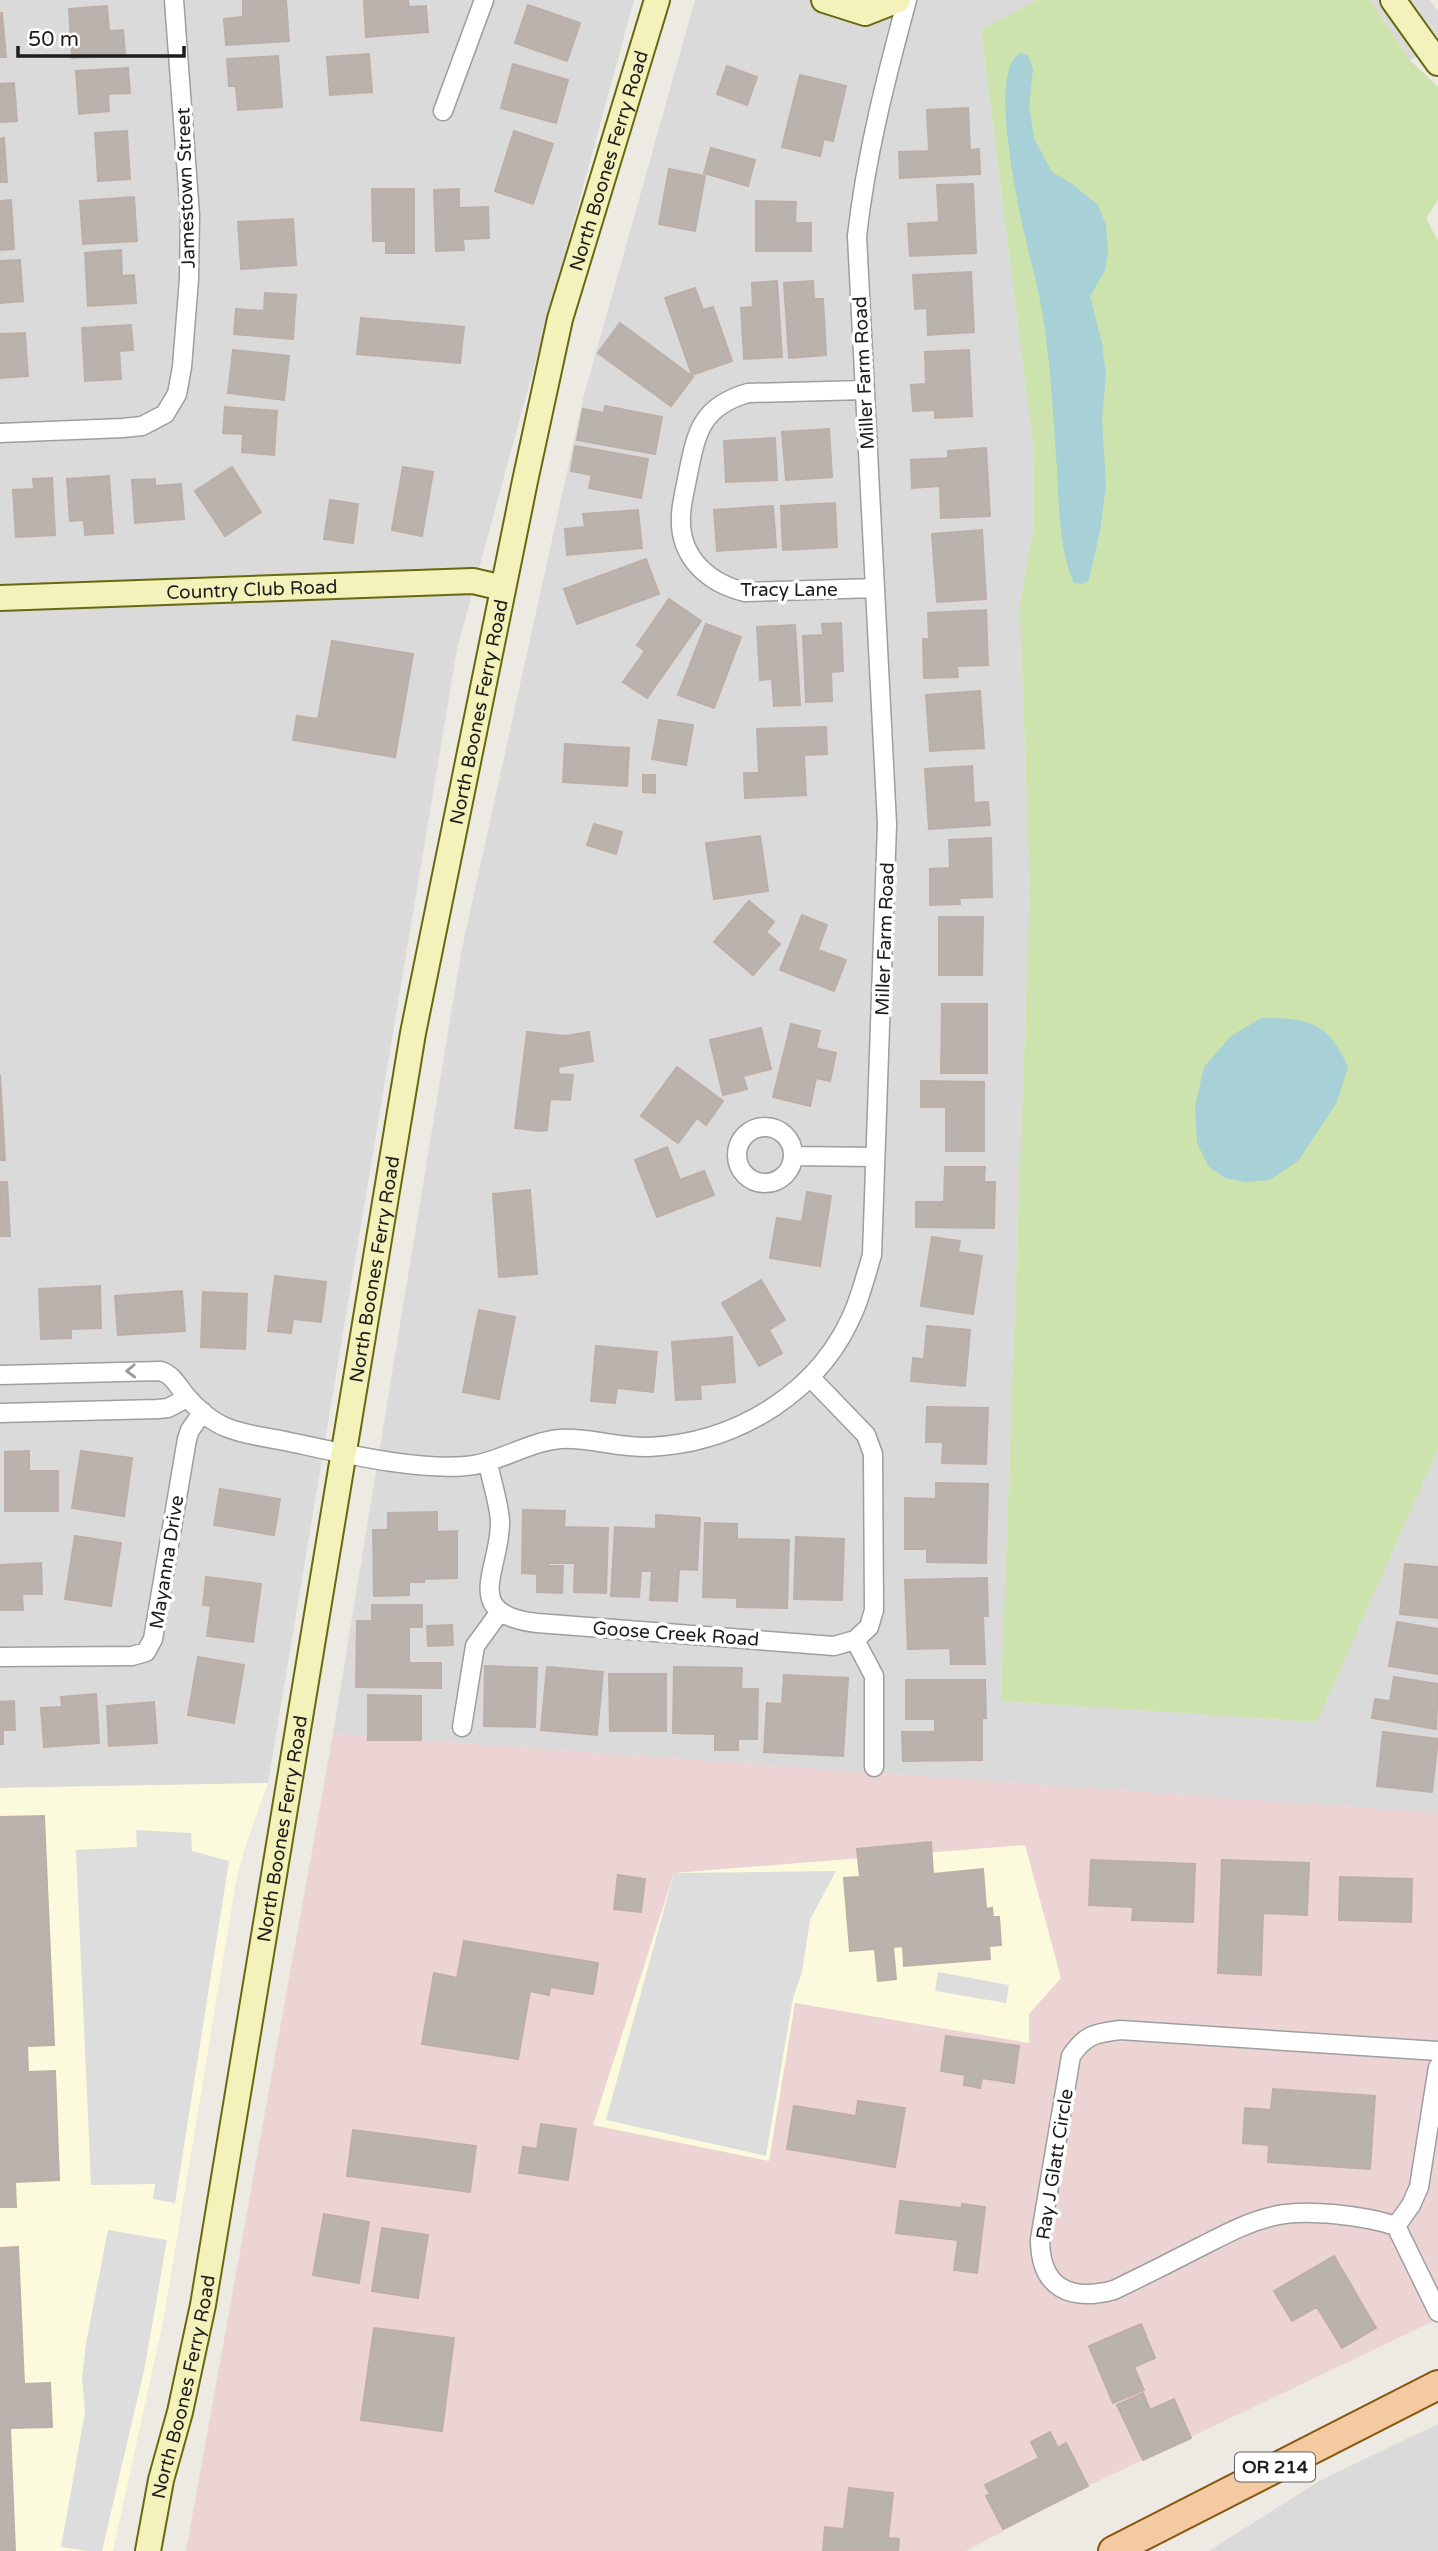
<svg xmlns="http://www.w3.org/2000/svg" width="1438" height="2551" viewBox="0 0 1438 2551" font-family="'Varela Round',sans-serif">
<rect width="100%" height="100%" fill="#ede9e3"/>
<path fill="#dbdada" d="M0,0H634L457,649L268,1783L0,1788Z
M695,0H1037L981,31L1033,444L1034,525L1020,606L1030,892L1001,1701L1317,1722L1438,1449V1813L333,1734L461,953L583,399Z
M1370,0H1430L1438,11V46L1410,60Z
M1438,2424V2551H1209L1321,2480Z"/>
<path fill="#edd4d4" d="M333,1734L1438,1813V2319L1088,2486L966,2551H186Z"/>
<path fill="#fcfadd" d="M268,1783L243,1853L235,1887L164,2317L113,2551H0V1788Z
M1025,1845L1061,1978L1029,2014V2043L795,2003L769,2161L593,2125L674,1873Z"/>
<path fill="#cce3ad" d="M1037,0H1370L1410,60L1438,87V200L1426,218L1438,241V1449L1317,1722L1001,1701L1030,892L1020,606L1034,525L1033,444L981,30Z"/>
<path fill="#ddd" d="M136,1830L191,1833L192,1851L229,1861L175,2203L153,2199L155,2184L91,2185L76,1850L137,1847Z
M836,1871L810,1920L802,1972L793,1998L766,2156L606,2120L674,1873Z
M938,1972L1009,1985L1006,2003L935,1991Z
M108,2230L167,2240L145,2366L102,2551H87L61,2547L85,2412L82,2378L86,2343Z"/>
<path fill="#a7d0d7" d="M1021,53L1028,55L1033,69L1029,106L1034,138L1052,172L1072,184L1098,205L1106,225L1108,252L1105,271L1090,296L1102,344L1106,374L1102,419L1106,486L1100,531L1089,580L1083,584L1074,583C1059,551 1059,504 1057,468C1052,403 1050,336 1034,273C1025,239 983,69 1021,53Z
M1261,1018C1309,1018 1328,1022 1348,1067L1337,1102L1299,1160L1270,1180L1246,1182L1225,1178L1209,1167L1197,1143L1195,1107L1204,1067L1231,1036Z"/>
<path fill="#bab2ad" stroke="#bdafa7" stroke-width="2" d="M243,0H286L289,41L226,45L224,19L243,17Z
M364,0H408L409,7L426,6L428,32L366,37Z
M528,5L580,23L567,61L515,43Z
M107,6L109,31L123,30L125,54L72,58L69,9Z
M0,13H2L6,57H0Z
M369,54L372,92L330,95L327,57Z
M278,56L282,107L238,110L236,86H229L227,59Z
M513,64L568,80L556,123L501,108Z
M727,66L757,77L747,105L717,94Z
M128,68L130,93L108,94L109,111L79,114L76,71Z
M800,75L846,86L833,141L824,139L820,156L782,147Z
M14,83L17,121L0,122V84Z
M968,108L970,150L979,149L980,174L900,178L899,152L929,151L927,110Z
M127,131L130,179L98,181L95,133Z
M514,131L553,144L533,204L495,191Z
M4,138L7,182H0V139Z
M711,148L755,160L748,186L704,173Z
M669,169L705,176L695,231L659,224Z
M973,184L976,253L910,256L908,224L939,222L937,185Z
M372,189H414V253H386V241H373Z
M459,189V208L488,207L489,238L463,239L464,250L436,251L434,190Z
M134,197L137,241L83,244L80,201Z
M11,200L14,249L0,250V201Z
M756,201L796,202L795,223H811V251H756Z
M293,219L296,265L241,269L238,222Z
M121,250L122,276L134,275L136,303L88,306L85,253Z
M20,260L23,301L0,303V261Z
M971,272L974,332L928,335L927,308L915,309L913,275Z
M777,281L782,357L744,359L741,308L753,307L752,283Z
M813,281L814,299H823L826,355L789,358L784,283Z
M695,288L703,310L713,307L732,361L692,375L665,298Z
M265,293L296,295L293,339L234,334L236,309L264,311Z
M361,318L464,327L460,363L357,354Z
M620,323L693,377L671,406L598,353Z
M131,325L133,350L119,351L121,379L85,381L82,328Z
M25,333L28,376L0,378V334Z
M233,350L289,356L284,400L228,393Z
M969,350L972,416L935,418V410L913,411L911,385L926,384L925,352Z
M605,406L662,417L655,454L577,440L583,409L604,413Z
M225,407L277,411L274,455L242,452L243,434L223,433Z
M829,429L832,477L786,480L782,432Z
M775,438L777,480L726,482L724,441Z
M575,446L648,459L641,498L589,488L592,475L571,471Z
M986,448L990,516L941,518L940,486L912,488L911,460L948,458V451Z
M232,467L261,512L225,536L195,491Z
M403,467L433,472L422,536L392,530Z
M109,476L113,533L85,535L84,520L70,521L67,479Z
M52,478L55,535L16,537L13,490L34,489L33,479Z
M155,479V486L181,484L184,519L135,523L132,480Z
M330,500L358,504L353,543L324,539Z
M835,503L837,547L783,550L781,506Z
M773,506L776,547L717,551L714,510Z
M638,510L642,548L567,555L565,529L585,527L583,514Z
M982,530L986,599L937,602L932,534Z
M646,559L659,594L577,624L564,589Z
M669,599L701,621L647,698L623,682L645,651L637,645Z
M986,610L988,665L957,666L958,677L924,678L923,639H929L928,613Z
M841,623L843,671L831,672L832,701L806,702L803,636L823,635L822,624Z
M706,624L741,637L714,708L678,695Z
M795,625L800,705L774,706L772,679L760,680L757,627Z
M332,641L413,654L395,757L293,740L297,716L318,719Z
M980,691L984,748L930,751L926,695Z
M659,720L693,725L686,765L652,759Z
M826,727L827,754L804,755L806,795L745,798L744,773H759L757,729Z
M565,744L629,748L627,786L563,782Z
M972,766L974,803L988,802L990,825L929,829L925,769Z
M643,775H655V793L643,792Z
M594,824L622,832L616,854L587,845Z
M760,836L768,891L714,899L706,843Z
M991,838L992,897L959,898L960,904L930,905V869L950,868L949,840Z
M749,901L774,922L766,932L780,944L753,975L714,942Z
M802,915L827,925L818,950L846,960L834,991L780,970Z
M939,917H983L982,975H939Z
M942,1004H987V1073H941Z
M791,1024L820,1031L816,1048L836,1053L830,1081L816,1078L810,1106L773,1097Z
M761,1028L771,1069L743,1076L747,1089L723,1095L710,1040Z
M527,1032L566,1036L589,1032L593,1061L558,1067L559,1074L573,1075L570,1100L550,1099L547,1130L539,1131L515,1128Z
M677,1067L723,1101L706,1125L697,1118L678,1143L641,1116Z
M0,1075L5,1160H0Z
M921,1081L984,1082V1151H946V1107H921Z
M667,1147L680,1180L704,1171L714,1195L657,1217L635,1160Z
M945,1167H985L984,1182H995L994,1228L916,1227V1202H944Z
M0,1182H7L10,1236H0Z
M530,1190L537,1274L499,1277L493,1194Z
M807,1192L831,1196L820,1266L770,1258L777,1218L802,1222Z
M932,1237L960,1241L958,1252L982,1256L973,1314L921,1306Z
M275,1276L326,1282L321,1322L293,1319L291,1333L268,1331Z
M761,1280L785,1320L769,1330L782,1353L759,1366L722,1303Z
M100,1286L101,1328L71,1329V1338L41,1339L39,1289Z
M182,1291L185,1331L118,1335L115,1296Z
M203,1292L247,1294L245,1349L201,1347Z
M479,1310L515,1317L499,1399L463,1392Z
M927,1326L970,1330L965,1386L911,1381L913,1358L924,1359Z
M732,1337L735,1382L700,1385L701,1399L676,1400L672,1342Z
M596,1346L657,1352L653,1392L617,1388L615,1403L591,1401Z
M927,1407L988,1408L986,1464L942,1463L943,1442H926Z
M29,1451V1471H58V1511H5V1452Z
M81,1451L132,1458L124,1516L72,1508Z
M936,1483L988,1484L986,1563L927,1562V1549H905V1498L936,1499Z
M220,1489L280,1499L274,1535L214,1525Z
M523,1510L565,1511L564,1527L608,1528L606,1593L574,1592L575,1563H549L548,1566H563L562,1593L537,1592V1574L522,1573Z
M437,1512V1532L457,1531V1578L424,1579V1582H409V1595L374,1596L373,1530H388V1513Z
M656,1515L700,1518L697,1570L679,1569L677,1601L650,1600L652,1571H641L639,1597L611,1596L615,1527L656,1529Z
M705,1523L737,1524V1539L789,1540L787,1608L737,1607V1598L703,1597Z
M75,1536L121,1543L111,1606L65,1599Z
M796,1537L844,1539L842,1600L794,1599Z
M41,1563L42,1594H22L23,1610H0V1565Z
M1405,1564L1438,1567V1618L1400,1614Z
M206,1577L261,1584L253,1642L207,1636L211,1606L203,1605Z
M987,1578L988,1616H983L985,1664H951L950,1648L908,1649L905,1580Z
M372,1605H422V1627H409V1663H441V1688L356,1687L357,1621H372Z
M1397,1622L1438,1629V1674L1389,1666Z
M452,1625L453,1645L428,1646L427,1626Z
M198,1657L244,1665L234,1723L188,1715Z
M485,1666L537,1668L535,1727L484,1726Z
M547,1667L603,1672L597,1735L541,1730Z
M674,1667L742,1668L741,1689H758L757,1739H738V1750H715V1734L673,1733Z
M609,1674H666V1731H610Z
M784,1675L848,1678L843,1756L764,1752L767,1703L782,1704Z
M1394,1677L1438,1684L1436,1729L1372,1718L1375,1699L1390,1701Z
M906,1680H985L986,1718H982V1760L903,1761L902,1732H935V1719H906Z
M96,1694L99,1743L44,1747L41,1708L62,1707L61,1697Z
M368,1695L421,1696V1740H368Z
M14,1701L15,1730H3V1744H0V1702Z
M154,1702L157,1743L109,1746L107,1706Z
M1383,1732L1438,1739L1432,1792L1377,1786Z
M44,1816L54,2045L27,2046L28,2072L55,2071L59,2180L15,2182L16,2207H0V1817Z
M931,1842L933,1874L983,1869L986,1909L992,1908L993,1917H999L1001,1945L989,1946L990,1959L904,1966L903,1946L893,1947L896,1979L878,1981L875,1949L850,1951L844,1878L860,1877L857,1849Z
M1091,1860L1195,1864L1193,1922L1132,1920L1133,1907L1089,1905Z
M1222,1860L1309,1863L1307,1915L1263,1913L1261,1975L1218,1973Z
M618,1875L645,1879L641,1912L614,1909Z
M1340,1877L1412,1879L1411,1922L1339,1920Z
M464,1941L598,1963L593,1994L550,1987L549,1995L530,1991L518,2059L422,2044L434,1973L457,1978Z
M946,2036L1019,2046L1014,2083L982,2078L980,2088L964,2085L965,2075L941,2071Z
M1273,2089L1375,2096L1370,2169L1268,2162L1269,2145L1243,2143L1245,2108L1271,2110Z
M858,2101L905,2108L895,2167L787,2149L794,2106L856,2116Z
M541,2124L576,2129L568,2180L519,2173L523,2147L537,2149Z
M353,2130L476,2146L470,2192L347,2176Z
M900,2201L962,2208V2204L985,2207L977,2273L954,2270L958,2240L896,2233Z
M324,2214L369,2222L359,2283L313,2275Z
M382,2228L428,2235L418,2298L372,2291Z
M18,2247L24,2384L50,2383L52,2427L10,2428L15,2551H0V2248Z
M1334,2256L1376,2328L1342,2348L1317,2307L1292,2321L1274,2291Z
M1141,2324L1155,2358L1134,2367L1144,2390L1113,2403L1089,2346Z
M374,2328L454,2338L442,2431L361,2420Z
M1143,2393L1150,2410L1174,2399L1191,2438L1143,2460L1117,2405Z
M1050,2432L1058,2448L1066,2443L1088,2486L1003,2529L986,2496L990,2494L985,2485L1039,2458L1031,2442Z
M849,2488L893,2493L888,2538L899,2539L898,2551H823L825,2527L844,2529Z"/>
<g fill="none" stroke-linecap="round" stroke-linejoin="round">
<defs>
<path id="street" d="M443,111L484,0
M864,390L748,393C699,407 696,435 687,479C685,491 681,504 681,517C679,557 708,583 745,592L875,588
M0,433L123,428L142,426L165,414L177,394L182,367L189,279L190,215L174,0
M737 1155a28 28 0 1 1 56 0a28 28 0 1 1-56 0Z
M793,1156L875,1157
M0,1375L161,1371C174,1376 177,1385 186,1396C196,1408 213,1423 228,1428C245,1435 266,1437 285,1441C337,1452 422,1473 474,1465C503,1460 529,1442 560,1439C588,1437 619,1448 649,1447C738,1443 823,1391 856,1306C862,1290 867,1272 872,1255L887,824L857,236C866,155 886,78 907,0
M810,1377L866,1435L873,1454L874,1610L869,1627L855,1640L874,1676V1767
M0,1413L158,1409L168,1408L187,1398
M488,1462C491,1481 499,1502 500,1521C501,1570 459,1614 537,1623L834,1646L855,1640
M0,1657L132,1656L146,1652L153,1639L187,1439L190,1430L203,1412
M462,1727L475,1646L499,1613
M1438,2067L1419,2187L1411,2205L1396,2226L1438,2312
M1396,2226C1366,2216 1305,2208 1274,2216C1247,2222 1224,2235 1200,2247C1171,2262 1143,2276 1114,2290C1070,2302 1040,2288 1040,2239L1071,2056C1085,2035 1095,2033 1120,2030L1438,2051"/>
<g id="secondary">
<path d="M824,0L865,13L898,0"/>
<path d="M1393,0L1438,63"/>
<path id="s1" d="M0,598L473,581L503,588"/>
<path id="s2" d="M148,2551L161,2480L180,2412L203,2305L413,1033L525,481L560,319L657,0"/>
</g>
<path id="primary" d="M1113,2551L1438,2385"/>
</defs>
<use href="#street" stroke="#9e9e9e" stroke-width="21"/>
<use href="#secondary" stroke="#66690e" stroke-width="28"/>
<use href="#primary" stroke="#88560d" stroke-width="32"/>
<use href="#street" stroke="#fff" stroke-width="18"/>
<use href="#secondary" stroke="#f3f2bb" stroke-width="24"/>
<use href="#primary" stroke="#f3caa2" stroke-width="28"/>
</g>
<defs><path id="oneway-chevron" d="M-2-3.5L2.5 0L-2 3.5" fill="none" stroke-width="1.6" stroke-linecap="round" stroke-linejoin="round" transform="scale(1.75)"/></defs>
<use stroke="#999" href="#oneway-chevron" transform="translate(131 1371) rotate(178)"/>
<g text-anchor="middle" stroke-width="7" stroke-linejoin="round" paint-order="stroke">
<rect fill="#fff" stroke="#616161" stroke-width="2" x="1235" y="2452.5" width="80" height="29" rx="5"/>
<g font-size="18" font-weight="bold" fill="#1d1d1d">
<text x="1275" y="2473">OR 214</text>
</g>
<g font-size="19" fill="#1d1d1d" stroke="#fff">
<text dy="7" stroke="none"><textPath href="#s2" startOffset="2436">North Boones Ferry Road</textPath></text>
<text transform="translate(185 188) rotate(-92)" y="7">Jamestown Street</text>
<text transform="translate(863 373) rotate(-93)" y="7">Miller Farm Road</text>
<text x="789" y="596">Tracy Lane</text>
<text dy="7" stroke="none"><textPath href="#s1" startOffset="252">Country Club Road</textPath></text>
<text dy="7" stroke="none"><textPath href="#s2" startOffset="1869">North Boones Ferry Road</textPath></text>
<text transform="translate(884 939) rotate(-88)" y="7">Miller Farm Road</text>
<text dy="7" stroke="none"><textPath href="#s2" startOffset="1302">North Boones Ferry Road</textPath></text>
<text transform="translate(166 1562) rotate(-81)" y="7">Mayanna Drive</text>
<text transform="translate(676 1633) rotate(4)" y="7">Goose Creek Road</text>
<text dy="7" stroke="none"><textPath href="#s2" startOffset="735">North Boones Ferry Road</textPath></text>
<text transform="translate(1054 2164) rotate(-81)" y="7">Ray J Glatt Circle</text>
<text dy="7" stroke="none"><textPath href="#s2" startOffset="168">North Boones Ferry Road</textPath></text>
</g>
</g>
<path d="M18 46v10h166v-10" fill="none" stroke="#1d1d1d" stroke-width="3.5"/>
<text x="28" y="46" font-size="21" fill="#1d1d1d" stroke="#ffffff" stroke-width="5" paint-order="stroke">50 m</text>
</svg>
